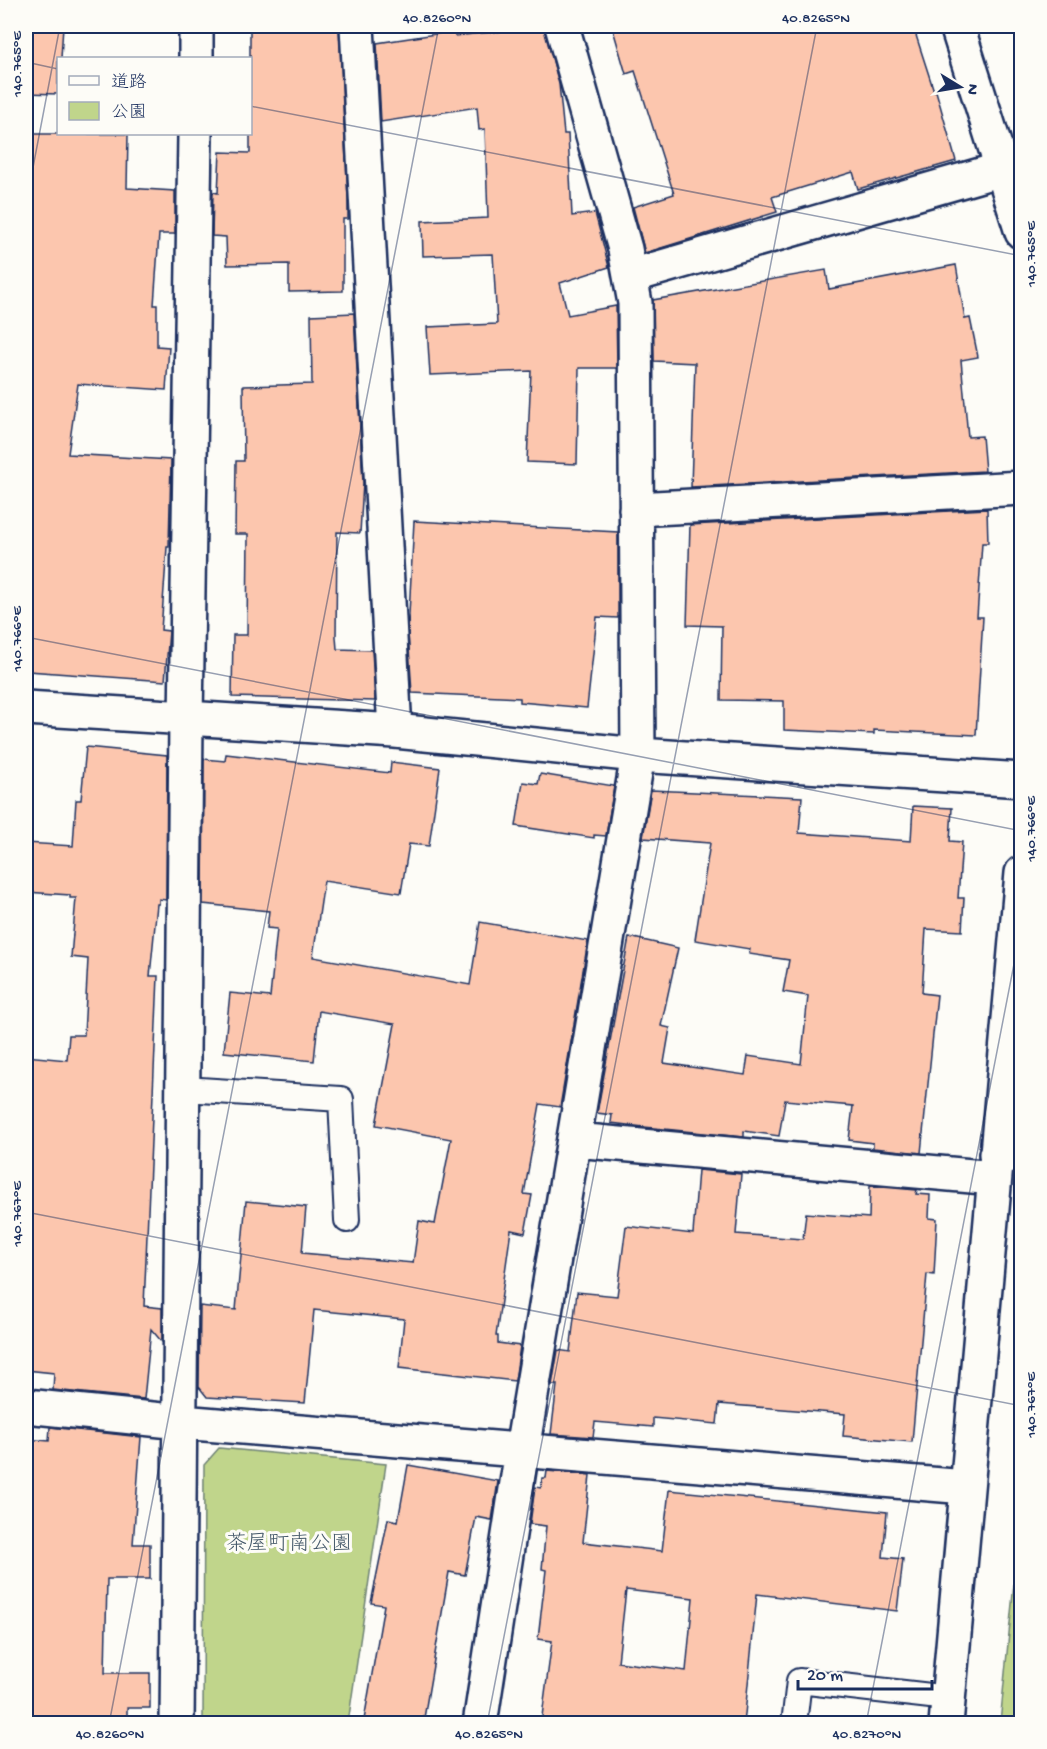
<svg xmlns="http://www.w3.org/2000/svg" width="1047" height="1749" viewBox="0 0 1047 1749" font-family="'Gochi Hand','Klee One',sans-serif">
<rect width="100%" height="100%" fill="#fdfcf7"/>
<filter id="ink" filterUnits="userSpaceOnUse"><feTurbulence type="fractalNoise" baseFrequency=".0167" numOctaves="2"/><feDisplacementMap in="SourceGraphic" scale="12" xChannelSelector="R" yChannelSelector="G"/><feConvolveMatrix kernelMatrix="1 2 1 2 8 2 1 2 1" color-interpolation-filters="sRGB"/></filter>
<g filter="url(#ink)">
<path fill="#c0d58b" stroke="#6e8274" stroke-width="1.5" d="M219,1448L386,1464L348,1723H203L204,1465Z
M1021,1514V1723H1000Z"/>
<path fill="#fcc6ae" stroke="#1b2f5e" stroke-width="1.5" fill-rule="evenodd" d="M26,26H63L61,58H58V94L26,93Z
M250,26H339L348,198V219H343V291L289,292V264L227,265L226,237L212,236L213,192L218,193L220,152L250,153Z
M612,26H913L934,91H936L956,161L858,189L853,172L772,197L777,212L645,253L633,207L674,194L635,71L626,74Z
M544,27L559,84L564,134H568L572,216L595,213L609,267L560,283L568,315L616,306L617,368H579L577,464L527,462L531,371L430,375L427,327L497,324L493,254L423,256L422,221L488,218L485,129L479,130L477,107L381,122L377,43L455,31V36Z
M30,134H128L127,188L175,191V234H159L154,305H157V346L169,347L166,390L78,384L68,454L171,460L169,547H167L161,630L169,631L165,681L28,671L33,608H26V211Z
M956,265L965,319L970,318L978,357L961,360L968,437L982,436L985,471L691,487L695,363L654,361L653,300L826,270L829,289Z
M354,313L363,483L360,533L337,532L336,637L337,649L372,650L375,701L232,697L233,635H247L248,534H235L236,461H244L243,386L312,384L311,315Z
M987,509L988,543H982L977,617H983L976,735L874,730V734L784,730V701L721,700L722,626L687,625L690,525Z
M414,521L618,532V618L597,617L587,708L520,702V698L412,693L408,633Z
M86,747L167,755L166,900L159,899V904H157L150,976H158L144,1306L162,1308V1342L151,1329L144,1399L53,1390L54,1373L26,1370V1056L67,1060L69,1035H84L88,959L71,957L76,898H70V895L26,892V843L73,846L76,800H81Z
M226,754L390,773L391,762L440,768L429,846L409,844L401,893L324,881L313,957L470,985L480,922L588,941L560,1107L540,1104L524,1194L532,1195L525,1233L511,1230L496,1336H498V1343L520,1346L515,1381L399,1368L404,1319L314,1310L305,1403L207,1397L199,1387L200,1306L236,1310L246,1201L306,1207L302,1253L413,1263L419,1221L435,1224L451,1139L376,1125L395,1024L319,1011L314,1061L224,1052L230,993L270,997L277,929L267,928L269,911L203,904L204,759L225,761Z
M540,774L614,786L606,836L594,835V838L516,826L523,782L538,784Z
M651,790L802,797L799,833L911,841L913,806L952,808L950,841L962,842L958,898H964L962,931L926,929L922,993L937,995L921,1153L873,1148V1143L849,1140L853,1106L785,1100L779,1136L744,1131V1137L644,1127L611,1123L612,1115L597,1113L629,937L678,948L661,1026L670,1028L664,1063L745,1075L748,1056L801,1064L808,996L783,992L789,960L749,954L750,949L695,940L710,843L643,838Z
M698,1170L741,1174L736,1234L803,1239L806,1213L869,1218L870,1186L917,1190L916,1194L930,1195L929,1218L937,1219L934,1275L927,1274L912,1442L843,1436L845,1414L719,1404L717,1424L653,1418V1427L595,1422L593,1437L551,1434L557,1385H552L558,1350L570,1352L577,1292L617,1296L626,1226L693,1234Z
M50,1427L141,1437L133,1544H150V1579H107L105,1673H150V1708H127V1724H26V1439L49,1441Z
M408,1465L498,1481L492,1520L476,1517L465,1575L449,1572L423,1724H384L364,1720L384,1605L371,1603L388,1519L398,1521Z
M547,1471L590,1475L583,1542L662,1551L669,1490L887,1512L883,1557L903,1559L897,1611L757,1594L744,1724H541L552,1641L538,1639L546,1570L542,1569L546,1526L530,1524L535,1487L541,1488L542,1478H546ZM626,1590L693,1598L686,1671L618,1662Z"/>
<g fill="none" stroke-linecap="round" stroke-linejoin="round">
<defs>
<path id="service" d="M184,1089L341,1099L347,1220
M794,1724L799,1681L948,1698"/>
<path id="minor" d="M357,26L395,731
M196,58V26
M631,276L1022,163
M636,509L1022,488
M26,708L395,731L638,755L1022,780
M575,1140L994,1178
M996,1154L1022,1156
M26,1406L181,1422L966,1487
M177,1724L186,720L195,134
M480,1724L522,1450L638,755L635,303L625,249L562,26"/>
<path id="tertiary" d="M957,26L1022,232
M946,1724L1022,873"/>
</defs>
<use href="#service" stroke="#1b2f5e" stroke-width="28"/>
<use href="#minor" stroke="#1b2f5e" stroke-width="38"/>
<use href="#tertiary" stroke="#1b2f5e" stroke-width="38"/>
<use href="#service" stroke="#fdfcf7" stroke-width="24"/>
<use href="#minor" stroke="#fdfcf7" stroke-width="33"/>
<use href="#tertiary" stroke="#fdfcf7" stroke-width="33"/>
</g>
</g>
<path fill="none" stroke="#1b2f5e" stroke-width="1.5" stroke-opacity="0.45" d="M26,62L58,69M250,106L1022,256M26,204L60,26M26,637L1022,831M26,1212L1022,1406M109,1724L439,26M487,1724L817,26M866,1724L1022,923"/>
<g text-anchor="middle" stroke-width="6" stroke-linejoin="round" paint-order="stroke">
<g font-size="21" fill="#445869" stroke="#fdfcf7">
<text x="289" y="1549">茶屋町南公園</text>
</g>
</g>
<rect width="1047" height="1749" fill="none" stroke="#fdfcf7" stroke-width="66"/>
<rect x="57" y="57" width="195" height="78" fill="#fdfcf7" stroke="#a3aaba" stroke-width="1.5"/>
<rect x="69" y="76" width="30" height="9" fill="#fdfcf7" stroke="#a3aaba" stroke-width="1.5"/>
<text x="111" y="87" font-size="18" fill="#1b2f5e">道路</text>
<rect x="69" y="102" width="30" height="18" fill="#c0d58b" stroke="#a3aaba" stroke-width="1.5"/>
<text x="111" y="117" font-size="18" fill="#1b2f5e">公園</text>
<g transform="translate(960 87) rotate(101)" stroke="#fdfcf7" stroke-width="4.5" paint-order="stroke">
<path d="M0-4.5L10 22L0 15L-10 22Z" fill="#1b2f5e"/>
<text y="-9" font-size="16" font-weight="bold" text-anchor="middle" fill="#1b2f5e">N</text>
</g>
<path d="M798 1680v9h134v-9" fill="none" stroke="#1b2f5e" stroke-width="3"/>
<text x="807" y="1680" font-size="18" fill="#1b2f5e" stroke="#fdfcf7" stroke-width="4.5" paint-order="stroke">20 m</text>
<rect x="33" y="33" width="981" height="1683" fill="none" stroke="#1b2f5e" stroke-width="2"/>
<g font-size="15" text-anchor="middle" fill="#1b2f5e">
<text x="437" y="22">40.8260°N</text>
<text x="816" y="22">40.8265°N</text>
<text transform="translate(16 64) rotate(-90)" y="5">140.765°E</text>
<text transform="translate(1030 254) rotate(-90)" y="5">140.765°E</text>
<text transform="translate(16 639) rotate(-90)" y="5">140.766°E</text>
<text transform="translate(1030 829) rotate(-90)" y="5">140.766°E</text>
<text transform="translate(16 1214) rotate(-90)" y="5">140.767°E</text>
<text transform="translate(1030 1405) rotate(-90)" y="5">140.767°E</text>
<text x="110" y="1738">40.8260°N</text>
<text x="489" y="1738">40.8265°N</text>
<text x="867" y="1738">40.8270°N</text>
</g>
</svg>
